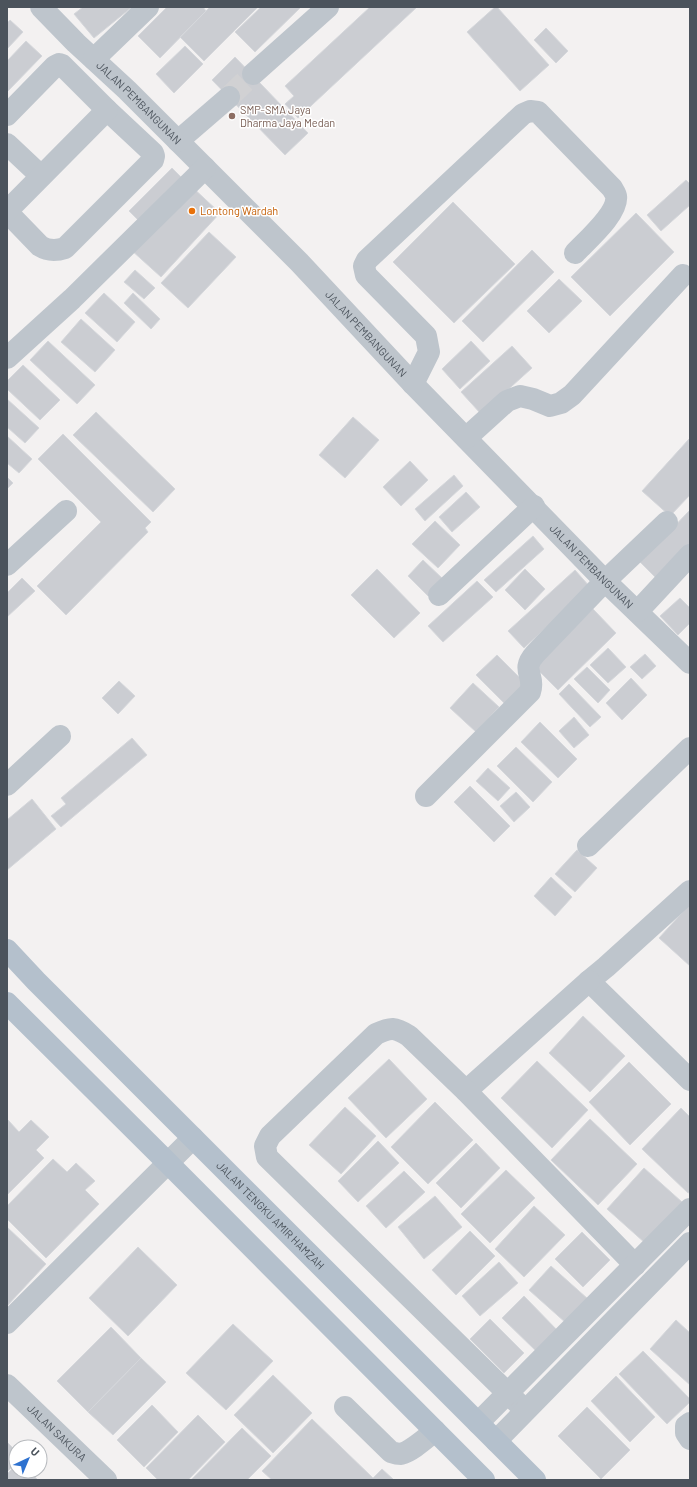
<svg xmlns="http://www.w3.org/2000/svg" width="697" height="1487" viewBox="0 0 697 1487" font-family="Barlow,sans-serif">
<rect width="100%" height="100%" fill="#f3f1f1"/>
<path fill="#cbcdd2" stroke="#d5d7db" d="M83,7H132L94,38L74,14Z
M167,7H203L206,11L160,58L138,36Z
M210,7H258L204,61L180,37Z
M261,7H301L255,52L235,32Z
M370,7H417L298,118L285,104L294,96L285,86Z
M495,7H497L549,65L520,91L467,32Z
M10,20L23,32L7,49V23Z
M546,28L568,51L556,63L534,40Z
M26,41L42,56L7,92V61Z
M185,46L203,64L174,93L156,74Z
M235,57L308,133L285,155L212,80Z
M172,168L184,180L141,223L129,211Z
M686,180L690,184V205L661,231L647,215Z
M190,185L220,213L161,277L130,249Z
M453,202L515,264L454,323L393,262Z
M636,213L674,252L610,316L571,277Z
M209,232L236,257L188,308L161,283Z
M532,250L554,272L483,342L462,321Z
M135,270L155,288L144,299L124,282Z
M559,279L582,301L549,333L527,311Z
M104,293L135,322L117,342L85,313Z
M133,293L160,319L151,329L124,303Z
M81,319L115,350L95,372L61,342Z
M48,341L95,385L77,404L30,360Z
M471,341L490,361L460,389L442,369Z
M512,346L532,368L481,414L461,392Z
M23,365L60,400L40,420L7,389V381Z
M7,399L39,428L25,443L7,427Z
M96,412L175,489L153,512L73,435Z
M353,417L379,440L345,478L319,455Z
M63,434L151,522L145,528L148,532L66,615L37,586L101,522L38,459Z
M7,436L32,459L19,473L7,463Z
M689,439L690,495L670,516L642,491Z
M410,461L428,480L401,506L383,487Z
M454,475L463,486L425,521L415,509Z
M7,477L13,483L7,489Z
M466,492L480,507L452,532L439,517Z
M690,510V545L657,579L640,562Z
M435,521L460,545L438,568L412,544Z
M533,536L544,549L496,592L484,580Z
M423,560L444,580L428,596L408,576Z
M377,569L420,613L394,638L351,595Z
M525,569L545,589L525,610L505,590Z
M575,570L590,587L524,648L508,631Z
M22,578L35,591L7,617V593Z
M477,581L493,597L443,642L428,626Z
M680,598L690,608V623L678,635L660,616Z
M593,609L616,633L558,690L535,667Z
M608,648L626,667L608,683L590,665Z
M645,654L656,666L642,679L630,667Z
M497,655L527,685L506,705L476,675Z
M587,667L610,690L598,703L574,679Z
M631,678L647,695L622,720L606,703Z
M119,681L135,696L118,714L102,698Z
M473,683L499,707L476,732L450,708Z
M569,684L601,717L590,727L559,694Z
M574,717L589,735L574,748L559,731Z
M540,722L577,759L558,778L521,742Z
M132,738L147,755L61,827L51,816L66,804L61,798Z
M516,747L552,782L533,802L497,766Z
M488,768L510,788L498,801L476,781Z
M470,786L510,826L494,842L454,802Z
M516,792L530,807L514,822L500,806Z
M32,799L56,829L7,870V820Z
M577,850L597,868L575,892L555,874Z
M551,877L572,897L555,916L534,896Z
M690,904V966L659,938Z
M583,1016L625,1056L590,1092L549,1053Z
M389,1059L427,1099L386,1138L348,1098Z
M537,1061L588,1110L552,1148L501,1098Z
M629,1062L671,1104L630,1145L589,1102Z
M435,1102L473,1140L428,1184L391,1147Z
M345,1107L376,1136L341,1174L309,1145Z
M681,1108L690,1117V1192L688,1193L642,1149Z
M590,1119L637,1164L598,1205L551,1160Z
M8,1120L19,1132L31,1120L49,1137L36,1150L44,1158L7,1195Z
M378,1141L399,1163L358,1202L338,1181Z
M476,1143L500,1168L461,1208L436,1183Z
M53,1159L67,1172L76,1163L95,1181L85,1190L99,1204L46,1258L7,1219V1206Z
M644,1168L682,1202L645,1243L607,1209Z
M506,1170L535,1198L490,1243L461,1214Z
M404,1171L425,1192L386,1228L366,1206Z
M435,1196L462,1227L424,1259L398,1227Z
M534,1206L565,1235L524,1277L495,1249Z
M7,1227L46,1264L7,1306Z
M470,1231L495,1256L456,1295L432,1270Z
M582,1232L610,1260L583,1287L555,1259Z
M138,1247L177,1285L128,1336L89,1298Z
M499,1262L518,1283L480,1316L462,1296Z
M551,1266L588,1299L566,1323L529,1290Z
M524,1296L559,1332L538,1353L502,1318Z
M490,1319L524,1353L504,1373L470,1339Z
M676,1320L690,1333V1385L650,1349Z
M233,1324L273,1361L226,1410L186,1373Z
M111,1327L141,1358L88,1412L57,1381Z
M643,1351L690,1399V1402L667,1424L619,1374Z
M141,1358L166,1382L113,1435L88,1412Z
M273,1375L312,1413L273,1453L234,1415Z
M616,1376L655,1417L630,1442L591,1401Z
M152,1405L178,1432L144,1467L117,1440Z
M587,1407L630,1450L601,1479L558,1436Z
M198,1415L225,1442L188,1480H158L146,1468Z
M312,1419L373,1478L382,1469L394,1480H272L262,1471Z
M242,1428L271,1456L247,1480H191Z
M7,1442L16,1451V1463L7,1472Z
M16,1465V1471H29L38,1480H7V1474Z"/>
<g fill="none" stroke-linecap="round" stroke-linejoin="round">
<path stroke="#d1d1d3" stroke-width="22" stroke-dasharray="22 11" stroke-linecap="butt" d="M229,97L253,74"/>
<g stroke="#bec5cc" stroke-width="22">
<path id="s1" d="M41,7L76,43L127,90L299,262L413,384L605,581L690,663"/>
<path d="M94,59L148,7"/>
<path d="M253,74L328,7"/>
<path d="M7,115L55,66L59,64L62,65L107,110L153,153L154,156L153,160L65,248C56,251 48,251 40,246L7,212"/>
<path d="M178,141L229,97"/>
<path d="M7,144L41,176"/>
<path d="M7,211L107,110"/>
<path d="M7,358L72,299L205,168"/>
<path d="M413,384L429,352L426,336L366,275L364,266L367,260L523,114L530,111L538,112L612,188C613,190 616,194 616,196C619,213 586,241 575,253"/>
<path d="M466,438L507,401L520,396L533,399L550,406L561,403L572,395L683,275"/>
<path d="M7,565L66,511"/>
<path d="M439,595L534,506"/>
<path d="M638,611L690,555"/>
<path d="M7,785L60,736"/>
<path d="M426,796L530,692C536,675 520,671 535,654L605,581L667,522"/>
<path d="M588,846L690,748"/>
<path d="M690,891L606,967L589,981L690,1080"/>
<path d="M466,1091L589,981"/>
<path d="M7,1323L193,1138"/>
<path id="s2" d="M7,1385L106,1480"/>
<path d="M345,1407L391,1452C394,1453 398,1454 401,1454C412,1451 426,1438 435,1431"/>
<path d="M525,1410L267,1157L265,1146L270,1136L376,1034C391,1027 395,1027 409,1036L466,1091L635,1265"/>
<path d="M478,1423L690,1209"/>
<path d="M690,1423L686,1426V1433L690,1439"/>
<path d="M496,1441L690,1243"/>
</g>
<g stroke="#b4c0cc" stroke-width="22">
<path id="s3" d="M7,950L36,981L535,1480"/>
<path d="M7,1003L168,1163L484,1480"/>
</g>
</g>
<circle fill="#8d6e63" stroke="#fff" stroke-width="1.5" cx="232" cy="116" r="4"/>
<circle fill="#e8710a" stroke="#fff" stroke-width="1.5" cx="192" cy="211" r="4"/>
<g text-anchor="middle" stroke-width="3" stroke-linejoin="round" paint-order="stroke">
<g font-size="11" fill="#4b535c" stroke="#fff">
<text dy="4" stroke="none"><textPath href="#s1" startOffset="137">JALAN PEMBANGUNAN</textPath></text>
<text dy="4" stroke="none"><textPath href="#s1" startOffset="461">JALAN PEMBANGUNAN</textPath></text>
<text dy="4" stroke="none"><textPath href="#s1" startOffset="785">JALAN PEMBANGUNAN</textPath></text>
<text dy="4" stroke="none"><textPath href="#s3" startOffset="374">JALAN TENGKU AMIR HAMZAH</textPath></text>
<text dy="4" stroke="none"><textPath href="#s2" startOffset="69">JALAN SAKURA</textPath></text>
</g>
<g font-size="11" fill="#785e54" stroke="#fff" text-anchor="start">
<text x="240" y="114">SMP-SMA Jaya<tspan x="240" dy="13">Dharma Jaya Medan</tspan></text>
</g>
<g font-size="11" fill="#c56008" stroke="#fff" text-anchor="start">
<text x="200" y="215">Lontong Wardah</text>
</g>
</g>
<rect width="697" height="1487" fill="none" stroke="#4b535c" stroke-width="16"/>
<g transform="translate(28 1459) rotate(44)"><circle r="19" fill="#ffffff" stroke="#b7babe"/>
<path d="M0-3L7 15L0 10L-7 15Z" fill="#2e72d0"/>
<text y="-6" font-size="11" font-weight="bold" text-anchor="middle" fill="#4b535c">U</text>
</g>
</svg>
